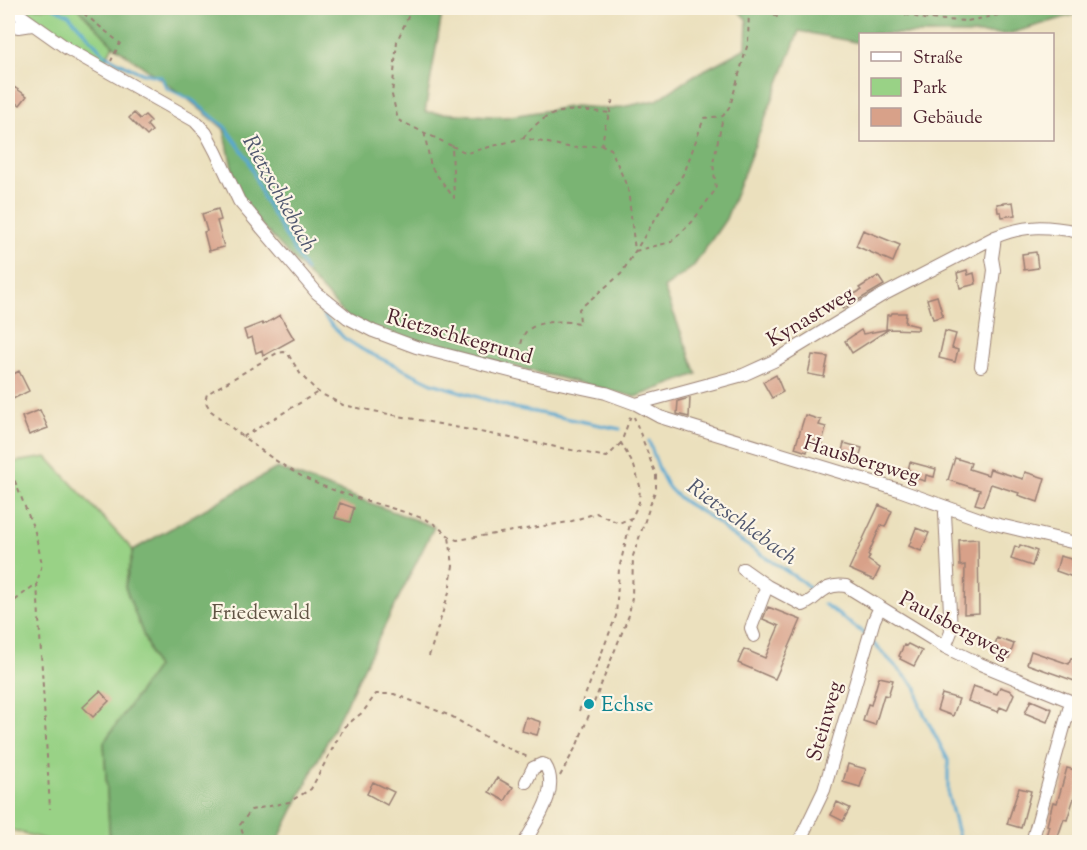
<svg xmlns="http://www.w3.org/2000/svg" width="1087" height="850" viewBox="0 0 1087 850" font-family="'Sorts Mill Goudy',serif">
<rect width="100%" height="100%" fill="#fcf5e5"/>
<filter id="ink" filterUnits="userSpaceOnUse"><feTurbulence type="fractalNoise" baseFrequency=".0167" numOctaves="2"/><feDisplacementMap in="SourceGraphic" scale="12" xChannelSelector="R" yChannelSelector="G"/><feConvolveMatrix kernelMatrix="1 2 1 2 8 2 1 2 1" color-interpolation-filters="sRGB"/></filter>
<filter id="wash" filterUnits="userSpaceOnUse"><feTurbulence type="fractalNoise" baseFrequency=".008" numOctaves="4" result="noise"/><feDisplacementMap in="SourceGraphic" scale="24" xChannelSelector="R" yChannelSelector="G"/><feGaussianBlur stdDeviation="1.35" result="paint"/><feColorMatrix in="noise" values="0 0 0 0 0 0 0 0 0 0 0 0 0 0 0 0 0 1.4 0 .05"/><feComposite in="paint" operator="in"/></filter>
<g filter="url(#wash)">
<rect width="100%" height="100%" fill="#ebe0bd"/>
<path fill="#99d286" stroke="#727858" stroke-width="1.5" d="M18,8H78L113,45L104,62L38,23Z
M47,457L133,550L125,587L156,668L104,742L110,842H53L8,829V463Z"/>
<path fill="#7ab473" stroke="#626a4f" stroke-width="1.5" d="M78,8H468L463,14L442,13L425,112L505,117L575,106L612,109L657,100L693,76L746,48L747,20L736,8H1079L1080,13L1008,34H860V43L799,31L726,219L693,267L664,288L697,374L636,397L373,331L348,318L239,201L224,129L189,100L113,45Z
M277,468L434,527L277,842H110L104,742L156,668L125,587L133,550Z"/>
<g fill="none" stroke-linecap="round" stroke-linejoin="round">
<path stroke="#57a8d2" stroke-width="3" d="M54,8L69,15L105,55L139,72L161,77L167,88L192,100L225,127L248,159L262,196L306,271
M312,296L326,319L344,338L363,350L432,383L514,408L620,429
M649,441C654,455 661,479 670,489C686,508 712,513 727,532L803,582L810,589
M824,604L866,635
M872,642L917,688L920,706L948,760V795L960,842"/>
</g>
<g id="blocks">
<path fill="#d8a189" d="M14,87L27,96L20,105L8,97Z
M134,113L140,119L145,115L151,121L147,125L152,131L147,136L129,118Z
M1013,202L1015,215L1002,217L1001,212H998L997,204Z
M218,209L221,220L217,221L224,247L209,251L204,232L207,231L202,214Z
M863,230L900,245L893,262L856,246Z
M1036,252L1038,268L1024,270L1022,254Z
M967,270L968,275L974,273L976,284L960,288L957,273Z
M878,276L884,285L843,309L840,303L861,290L859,288Z
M937,296L943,316L933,319L927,299Z
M892,313H906L905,323L918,326V330L889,329L852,353L845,341L861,330L863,334L889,329H886L887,315H891Z
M280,315L294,339L263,356L262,350L256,353L252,337L247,339L244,330L262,323L263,325Z
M945,331L956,334L952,348L958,350L955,362L939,358Z
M812,355L828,357L824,377L808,374Z
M19,371L29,391L13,399L8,387V377Z
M776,375L783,392L772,398L763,382Z
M690,398L689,417L677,414L678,401Z
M40,410L48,428L29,435L22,417Z
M805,415L821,420L819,425L826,427L822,443L814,440L813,444L809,443L807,452L795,448Z
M844,443L862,448L858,461L846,458L847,452L842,451Z
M955,458L971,463L969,469L988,475L990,469L1023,479L1025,472L1045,478L1038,502L1018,495L1019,493L991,484L983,506L975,504L980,490L948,480Z
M910,462L936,469L934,477L926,475L925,481L914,478L915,472L908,470Z
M340,503L354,508L350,522L335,518Z
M879,505L892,511L885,527L881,525L868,555L870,556L868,560L880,568L874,580L849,569Z
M916,528L929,533L921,551L909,546Z
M978,539L979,613L964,614L965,565L960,566L959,540Z
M1020,545L1037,551L1032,566L1011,559L1015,546L1019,548Z
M1060,556L1078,561L1073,577L1056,571Z
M768,607L801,620L775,679L738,663L744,649L765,658L779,626L763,619Z
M997,638L1014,644L1009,658L993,653Z
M908,644L922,651L914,666L900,659L901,657L899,656L904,645L906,646Z
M1031,651L1069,664L1071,658L1079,660L1077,666L1080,667V683L1027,664Z
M879,677L893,680L888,696L884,695L875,725L863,721L868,704L871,705Z
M973,686L997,694L1000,687L1011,691L1014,694L1007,710L1000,707L998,712L968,701Z
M100,691L109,701L93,717L83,707Z
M942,694L959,699L953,716L937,710Z
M1031,700L1052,709L1047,722L1025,713Z
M526,717L541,722L537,735L522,731Z
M848,764L866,769L860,787L843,782Z
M1067,768L1080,771V779L1067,820L1064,819L1057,839L1046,836L1049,826L1047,825L1053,802L1057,803Z
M497,778L513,787L505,801L489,792Z
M373,782L394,792L387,805L367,794Z
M1019,788L1031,791L1021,828L1007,824Z
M837,802L850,808L843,821L831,815Z"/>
</g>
</g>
<g filter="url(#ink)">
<use href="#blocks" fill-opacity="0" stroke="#9a8074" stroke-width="1.5"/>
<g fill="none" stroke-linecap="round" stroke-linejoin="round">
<defs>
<path id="minor" d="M10,8L68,49L195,121L206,133L216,152L239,201L317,293L348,318L373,331L416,347L545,380L606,393L636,404L660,417L899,490L991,523L1080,544
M8,25L19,27L32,25
M981,366L994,270L992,258L995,237
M636,404L743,375L776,360L881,296L995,237C1027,224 1047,226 1080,232
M743,569L767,586
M754,636L751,628L767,586L803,605C820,598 821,583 846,586L945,647L980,664L1080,705
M945,647L951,632L945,513L947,507
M525,842C536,821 561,789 545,765L542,764L533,768L526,782
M799,842L824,790L874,620L880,607
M1032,842L1071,702"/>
</defs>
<use href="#minor" stroke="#9a8074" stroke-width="14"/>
<path stroke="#9a8074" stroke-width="2" stroke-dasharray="4.5 4.5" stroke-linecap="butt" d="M77,8L120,43L111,61
M412,8L397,41L392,95L398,120L452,146L454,198L431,167L424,131
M768,8L779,19
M879,8L924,19L967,21L1037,8
M610,113L611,104L614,100
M523,138C550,105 572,109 610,113L605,126L602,145
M452,146L467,153L523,138L573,148L602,145L611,149L628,189L635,251
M635,251L671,242L692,222L716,189L713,163L723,117
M501,358L519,351C521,346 522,338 525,333C537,319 564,321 580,323L579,309L621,274L685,171L704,118L723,116L730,106L748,43L749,8
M243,437L318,392
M621,443L607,457L343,405L318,392L301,375L288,354L284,352L277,353L207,394L205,401L211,411C242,436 273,462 309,480C347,498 388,505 427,520C439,525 445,536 457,540L569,522L596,513L619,523L631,518
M8,464L35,532L42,564L37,583L50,809
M8,489L15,483
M8,606L37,583
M429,656L449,592L453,565L449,537
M579,711L616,616L619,569L631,520L639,502L640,486L634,466L621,443L631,415
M560,776L577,745L629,615L632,597L633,556L656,488V475L634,417
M244,842L245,840L240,825L251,810L289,802L311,789L344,727L363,712L376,694H394L451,716L492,741L530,758"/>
<use href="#minor" stroke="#fff" stroke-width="12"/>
</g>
</g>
<circle fill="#0f9aa8" stroke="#fcf5e5" stroke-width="2" cx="589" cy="704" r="6"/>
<g text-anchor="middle" stroke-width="4.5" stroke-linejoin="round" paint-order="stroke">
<g font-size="21" fill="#4a1f2b" stroke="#fcf5e5">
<text transform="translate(810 316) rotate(-31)" y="7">Kynastweg</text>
<text transform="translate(460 336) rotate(16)" y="7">Rietzschkegrund</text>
<text transform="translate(862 459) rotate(17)" y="7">Hausbergweg</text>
<text transform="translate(955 625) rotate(28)" y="7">Paulsbergweg</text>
<text transform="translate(824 721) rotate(-74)" y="7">Steinweg</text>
</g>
<g font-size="21" fill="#625546" stroke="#fcf5e5">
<text x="261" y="619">Friedewald</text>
</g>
<g font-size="21" fill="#0d838f" stroke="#fcf5e5" text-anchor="start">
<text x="601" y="711">Echse</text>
</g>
<g font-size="22" font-style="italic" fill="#4f566e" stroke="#fcf5e5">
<text transform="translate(281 193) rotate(61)" y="8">Rietzschkebach</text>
<text transform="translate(743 521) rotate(36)" y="8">Rietzschkebach</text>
</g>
</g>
<rect width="1087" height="850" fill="none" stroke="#fcf5e5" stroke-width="30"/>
<rect x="859" y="33" width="195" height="108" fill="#fcf5e5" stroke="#b59f9b" stroke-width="1.5"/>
<rect x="871" y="52" width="30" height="9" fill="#ffffff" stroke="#b59f9b" stroke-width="1.5"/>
<text x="913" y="63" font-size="18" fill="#4a1f2b">Straße</text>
<rect x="871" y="78" width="30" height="18" fill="#99d286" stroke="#b59f9b" stroke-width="1.5"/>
<text x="913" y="93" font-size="18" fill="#4a1f2b">Park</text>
<rect x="871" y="108" width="30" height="18" fill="#d8a189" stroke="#b59f9b" stroke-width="1.5"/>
<text x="913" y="123" font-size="18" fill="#4a1f2b">Gebäude</text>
</svg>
